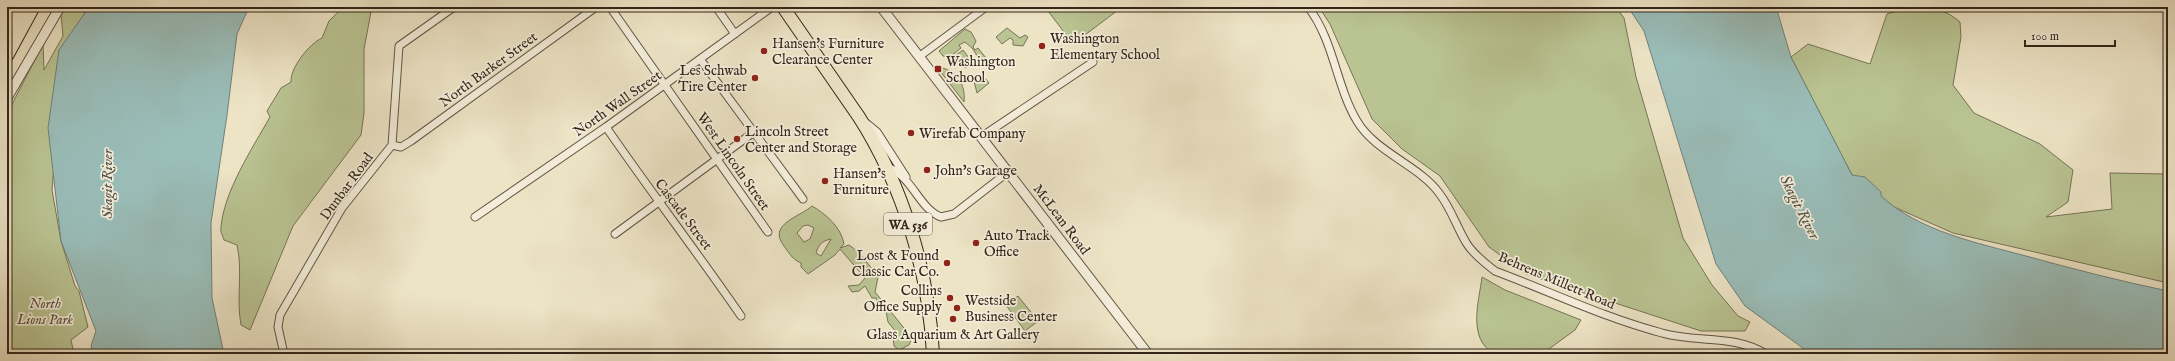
<svg xmlns="http://www.w3.org/2000/svg" width="2175" height="361" viewBox="0 0 2175 361" font-family="'IM FELL English',serif">
<rect width="100%" height="100%" fill="#ede4c6"/>
<filter id="stains"><feTurbulence type="fractalNoise" baseFrequency=".005" numOctaves="4"/><feColorMatrix values="0 0 0 0 .2 0 0 0 0 .09 0 0 0 0 .02 0 0 0 .5 -.17"/></filter>
<radialGradient id="worn" r=".72"><stop offset=".6" stop-color="#630" stop-opacity="0"/><stop offset="1" stop-color="#630" stop-opacity=".3"/></radialGradient>
<path fill="#bac493" stroke="#767456" fill-rule="evenodd" d="M65,7H88L82,18L55,152L52,190L61,241L75,286L79,291L88,327L71,340L74,354H7V114L43,44L44,70L63,36L61,14Z
M343,7H372L364,49V113L361,135L293,226L250,330L241,325C236,299 243,271 237,245L224,240C223,236 220,232 221,228C223,193 253,147 270,117L267,111L281,88L291,82C290,68 309,44 322,38L329,21Z
M1045,7H1122L1073,44Z
M1319,7H1616L1624,18L1636,77L1683,238L1712,285L1738,316L1750,322L1745,331H1701L1526,274L1489,247L1440,176L1402,149L1372,119L1330,24Z
M1909,7C1929,7 1944,8 1960,22L1961,37L1953,85L1974,113L2040,144L2073,170L2068,202L2046,217L2112,209L2110,173L2168,174V283L1953,233L1894,207L1852,175L1791,57L1808,44L1870,64L1887,14Z
M1007,28L1020,38L1025,35L1028,37L1023,46L1013,45V40L1010,38L1002,44L996,37Z
M965,29L971,32L976,41L973,47L975,50L978,48L986,58L983,62L980,61L973,49L965,42L959,45L961,48L949,58L943,56L939,51Z
M963,50L972,62L966,68L952,58Z
M937,67C956,69 966,84 964,102Z
M979,77L983,80L985,78L989,83L977,93L974,81Z
M812,206C826,214 841,227 844,244L840,248L849,245C861,253 869,265 878,277L875,292L912,338L909,345L899,350L894,346L893,337L896,332L888,322L886,311L880,308L876,298H872L865,286L859,291L852,292L848,286L859,285L865,278L840,249L835,255L808,274L801,267V263C792,259 790,254 784,246C767,224 800,217 812,206ZM808,225L814,228L810,239L804,242L797,233L803,226ZM831,239L821,256L816,253C819,244 822,241 831,239Z
M1482,277L1505,290L1581,320L1575,330L1542,354H1494C1467,338 1479,302 1482,277Z
M1018,296L1038,321L1025,331L1006,305Z"/>
<path fill="#9abeba" stroke="#71817a" d="M89,7H249L237,34L227,115L211,223L212,298L224,354H93L91,346L96,331L61,241L48,128L59,50Z
M1628,7H1776L1791,57L1852,175L1865,177L1881,192V196C1919,231 1977,243 2026,256C2073,269 2120,281 2168,291V354H1811L1745,306L1716,264L1644,31Z"/>
<g fill="none" stroke-linecap="round" stroke-linejoin="round">
<defs>
<path id="minor" d="M610,7L768,232
M716,7L735,34
M1308,7C1334,40 1336,86 1357,121C1375,152 1420,166 1439,193C1451,208 1457,228 1467,244C1474,255 1485,263 1495,271C1551,292 1605,318 1662,333C1696,343 1734,334 1766,354
M920,56L986,7
M700,59L803,199
M866,123L877,132L906,177
M606,127C650,191 697,252 741,316
M981,137L1093,62
M392,145L401,147L411,141L596,7
M887,170L892,169C913,180 921,210 941,217L954,214L1008,172
M475,217L606,127L772,7
M615,234L754,132
M284,354L278,327L280,315L342,208L392,145L399,46L454,7"/>
<path id="tertiary" d="M881,7L1148,354
M7,98L60,7"/>
<path id="primary" d="M783,7L859,117C903,186 929,272 933,354"/>
<path id="motorway" d="M7,30L19,7
M7,55L33,7"/>
</defs>
<use href="#minor" stroke="#625545" stroke-width="9"/>
<use href="#tertiary" stroke="#625545" stroke-width="11"/>
<use href="#primary" stroke="#33251a" stroke-width="14"/>
<use href="#motorway" stroke="#33251a" stroke-width="15"/>
<use href="#minor" stroke="#f3edda" stroke-width="7"/>
<use href="#tertiary" stroke="#f3edda" stroke-width="9"/>
<use href="#primary" stroke="#ede4c6" stroke-width="12"/>
<use href="#motorway" stroke="#ede4c6" stroke-width="13"/>
</g>
<g fill="#8f2418" stroke="#f3edda" stroke-width="1.5">
<circle cx="1042" cy="46" r="4"/>
<circle cx="764" cy="51" r="4"/>
<rect x="934" y="65" width="8" height="8" rx="2"/>
<circle cx="755" cy="78" r="4"/>
<circle cx="911" cy="133" r="4"/>
<circle cx="737" cy="139" r="4"/>
<circle cx="927" cy="170" r="4"/>
<circle cx="825" cy="181" r="4"/>
<circle cx="976" cy="243" r="4"/>
<circle cx="947" cy="263" r="4"/>
<circle cx="950" cy="298" r="4"/>
<circle cx="957" cy="308" r="4"/>
<circle cx="953" cy="319" r="4"/>
</g>
<g text-anchor="middle" stroke-width="3.5" stroke-linejoin="round" paint-order="stroke">
<rect fill="#f3edda" stroke="#6d6154" stroke-width="1" x="884" y="213" width="48" height="22" rx="3"/>
<g font-size="13" font-weight="bold" fill="#33251a">
<text x="908" y="229">WA 536</text>
</g>
<g font-size="14" fill="#33251a" stroke="#f3edda" text-anchor="start">
<text x="1050" y="43">Washington<tspan x="1050" dy="16">Elementary School</tspan></text>
<text x="772" y="48">Hansen's Furniture<tspan x="772" dy="16">Clearance Center</tspan></text>
<text x="946" y="66">Washington<tspan x="946" dy="16">School</tspan></text>
<text x="747" y="75" text-anchor="end">Les Schwab<tspan x="747" dy="16">Tire Center</tspan></text>
<text x="745" y="136">Lincoln Street<tspan x="745" dy="16">Center and Storage</tspan></text>
<text x="919" y="138">Wirefab Company</text>
<text x="935" y="175">John's Garage</text>
<text x="833" y="178">Hansen's<tspan x="833" dy="16">Furniture</tspan></text>
<text x="984" y="240">Auto Track<tspan x="984" dy="16">Office</tspan></text>
<text x="939" y="260" text-anchor="end">Lost &amp; Found<tspan x="939" dy="16">Classic Car Co.</tspan></text>
<text x="942" y="295" text-anchor="end">Collins<tspan x="942" dy="16">Office Supply</tspan></text>
<text x="965" y="305">Westside<tspan x="965" dy="16">Business Center</tspan></text>
<text x="953" y="339" text-anchor="middle">Glass Aquarium &amp; Art Gallery</text>
</g>
<g font-size="14" fill="#33251a" stroke="#f3edda">
<text transform="translate(488 69) rotate(-36)" y="5">North Barker Street</text>
<text transform="translate(617 103) rotate(-35)" y="5">North Wall Street</text>
<text transform="translate(734 161) rotate(55)" y="5">West Lincoln Street</text>
<text transform="translate(346 186) rotate(-54)" y="5">Dunbar Road</text>
<text transform="translate(684 214) rotate(53)" y="5">Cascade Street</text>
<text transform="translate(1062 219) rotate(53)" y="5">McLean Road</text>
<text transform="translate(1557 280) rotate(23)" y="5">Behrens Millett Road</text>
</g>
<g font-size="14" font-style="italic" fill="#554d38" stroke="#f3edda">
<text x="45" y="308">North<tspan x="45" dy="16">Lions Park</tspan></text>
</g>
<g font-size="15" font-style="italic" fill="#52534a" stroke="#f3edda">
<text transform="translate(107 184) rotate(-90)" y="5">Skagit River</text>
<text transform="translate(1800 207) rotate(63)" y="5">Skagit River</text>
</g>
</g>
<rect width="2175" height="361" fill="none" stroke="#ede4c6" stroke-width="24"/>
<rect x="8" y="8" width="2159" height="345" fill="none" stroke="#33251a" stroke-width="2"/>
<rect x="12" y="12" width="2151" height="337" fill="none" stroke="#33251a"/>
<path d="M2025 40v6h90v-6" fill="none" stroke="#33251a" stroke-width="2"/>
<text x="2031" y="40" font-size="12" fill="#33251a" stroke="#f3edda" stroke-width="3" paint-order="stroke">100 m</text>
<rect width="100%" height="100%" filter="url(#stains)"/>
<rect width="100%" height="100%" fill="url(#worn)"/>
</svg>
